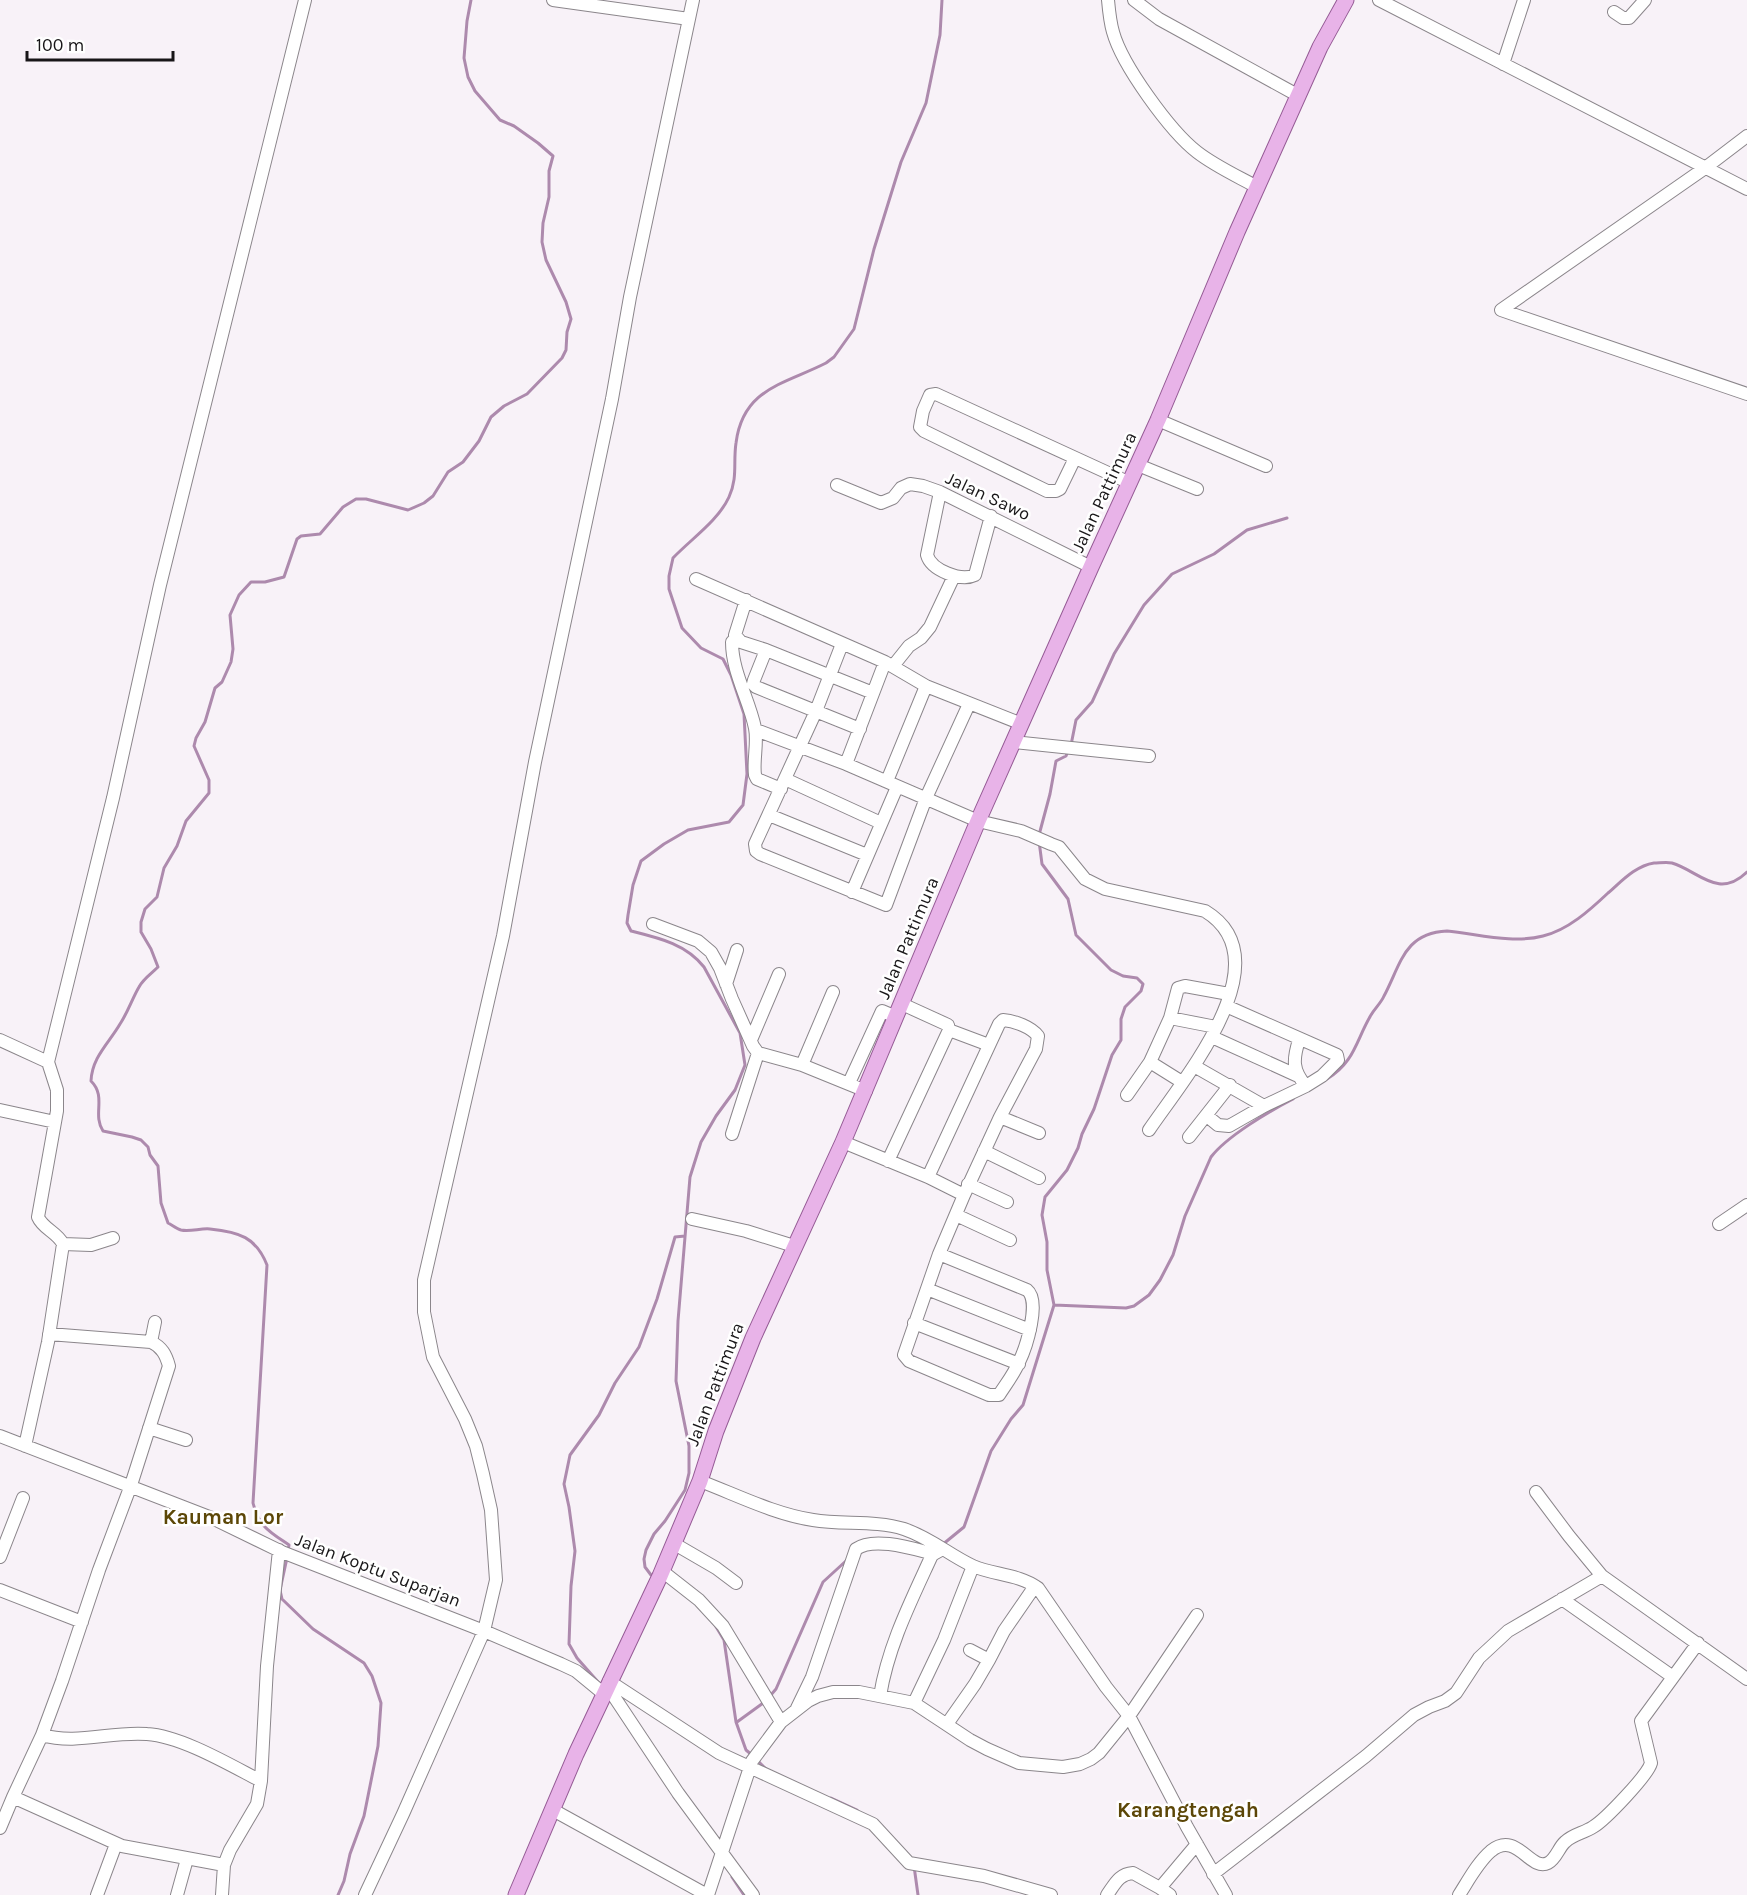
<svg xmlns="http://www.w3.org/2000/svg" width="1747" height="1895" viewBox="0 0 1747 1895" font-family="Karla,sans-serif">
<rect width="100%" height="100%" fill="#f8f2f8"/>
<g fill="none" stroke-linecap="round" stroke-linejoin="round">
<path stroke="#ad8aad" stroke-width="3" d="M1071,745L1076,720L1092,702L1114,654L1144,605L1172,574L1214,554L1247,530L1287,518
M1039,835L1050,794L1056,761L1066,756L1068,751
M1039,841L1042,864L1068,899L1076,935L1111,970L1123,976L1137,978L1143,984L1141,991L1125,1007L1121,1019V1040L1112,1055L1094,1109L1082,1134L1078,1148L1067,1170L1045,1197L1042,1215L1047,1242V1270L1054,1305
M1327,1079C1355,1062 1356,1040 1371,1015C1375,1008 1381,1003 1384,996C1401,964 1404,933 1447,931C1478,934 1513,944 1543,936C1568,930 1590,910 1608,893C1621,882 1635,866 1654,863C1659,863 1667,862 1672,863C1699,871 1718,900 1747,872
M942,1545L964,1527L991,1451L1011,1419L1023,1405L1054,1305L1126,1308L1134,1306L1149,1295L1160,1280L1173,1255L1185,1216L1211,1157C1227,1136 1270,1111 1293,1099
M288,1551L289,1545C270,1532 259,1527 253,1503L267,1265C256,1237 239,1232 210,1229C201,1228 190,1232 181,1230C177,1229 172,1225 168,1223L161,1203L158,1166L150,1155L148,1147L141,1140L132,1137L103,1131C92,1114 107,1097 91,1081C92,1057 109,1043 120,1024C128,1012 132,999 139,987C143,979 152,973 158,967L151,949L141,932V922L145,909L157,897L164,868L177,846L186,821L209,793V780L194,746L196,738L205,722L215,688L222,682L231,662L233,649L230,615L239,595L251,582H265L284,577L297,539L301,536L320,534L343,507L356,499H366L408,510L424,503L433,496L448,472L463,462L479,441L491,417L504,406L527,394L562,358L566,350L567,332L571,319L566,302L546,260L542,242L543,223L549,197V171L553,156L538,143L514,126L500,120L475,91L468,77L464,58L467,21L471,0
M287,1558L280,1590L282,1599L313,1629L364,1663L372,1676L381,1703L378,1746L364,1816L350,1854L344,1881L338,1895
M655,1577L651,1575L645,1567L644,1559L646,1550L654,1534L665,1521L685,1490L689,1473V1446L676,1381L678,1321L690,1177L701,1142L716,1116L735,1090L745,1065L740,1033L704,967C686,944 659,938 631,931L627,923L628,915L633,885L641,861L664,844L688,830L729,822L743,805L747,774L744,714L731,675L723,659L701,648L682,628L669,589V576L673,558C691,539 718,521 729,497C738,477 733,463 736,443C743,388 785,384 826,363L834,357L854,329L874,249L901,162L926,103L940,35L942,0
M715,1625L724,1640L736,1722L746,1750L752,1755
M599,1683L577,1658L569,1644L571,1586L575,1551L569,1507L564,1484L570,1455L599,1415L615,1383L639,1347L657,1299L675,1237L685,1236
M770,1696L776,1689L823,1582L847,1560
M737,1722L766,1701
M757,1760L767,1770
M831,1798L857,1810
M914,1866L918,1895
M732,1877L744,1895"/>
<defs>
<path id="minor" d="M553,0L689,19
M1108,0C1109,11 1110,22 1113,32C1122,65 1170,131 1197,152C1215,166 1237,176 1257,187
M1134,0L1159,19L1299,96
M1379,0L1747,189
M1614,12L1623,18H1629L1645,0
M1503,64L1524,0
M1747,136L1705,168L1501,310L1747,394
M1158,420L1266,466
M1075,458L1060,489L1056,491H1047L924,431L920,427L923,411L930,395L936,394L1130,483
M1138,465L1197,489
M837,485L881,503L893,498L901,488L910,484L923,486L940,492L1091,567
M940,492L927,555C931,570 961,582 975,575L991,516
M696,579L885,662L926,686L1022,724
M746,600L735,635L741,642L766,650L873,693
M737,637L732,642C732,672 749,699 755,728C758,743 753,760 755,775L757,779L781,789
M842,644L816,711L755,844L756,851L760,854L886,905L926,798L969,704
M766,650L754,680L753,684L756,687L860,729
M893,666L909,646L921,638L930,627L954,576
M756,730L846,764L978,821L1021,831L1051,844L1059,847L1085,879L1105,889L1205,911C1286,960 1182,1081 1149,1130
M1014,742L1149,756
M846,764L885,662
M785,779L881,823
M887,781L926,686
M769,815L867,855
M852,892L897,787
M653,924L698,941L711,952L720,968L732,999L753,1046L758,1053L802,1065L866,1091
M726,984L737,950
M902,1004L948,1025L949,1030
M1226,1006L1337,1055L1338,1060L1322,1076L1306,1086
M1170,1018L1216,1027
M1212,1037L1296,1075
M0,1040L48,1062L57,1090V1111L38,1217C43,1229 57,1232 63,1244L48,1342L25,1446
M751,1040L779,974
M48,1062L113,798L160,585L305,0
M802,1065L833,992
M1194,1066L1264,1106
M1182,1082L1150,1062L1170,1018L1178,988L1185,986L1229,994
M849,1083L882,1011L896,1017
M1127,1095L1150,1062
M0,1110L55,1122
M1207,1116L1218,1125L1229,1126L1264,1106L1306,1086C1292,1070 1293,1059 1299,1040
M1000,1117L1039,1133
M732,1134L758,1053
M1189,1137L1230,1085
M843,1142L928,1177L964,1195L939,1254L904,1355L909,1361L989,1395H999C1006,1384 1014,1374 1019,1362C1026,1348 1041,1301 1027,1290L939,1254
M984,1151L1039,1178
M888,1161L949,1030L989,1045
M928,1177L999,1024L1003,1020C1015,1021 1031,1027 1038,1036L1036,1049L1000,1117L964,1195
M968,1184L1007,1202
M956,1215L1010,1240
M692,1219L746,1231L794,1246
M1719,1224L1747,1205
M63,1244L91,1245L113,1238
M927,1289L1030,1330
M914,1323L1019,1364
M151,1342L155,1322
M149,1428L186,1440
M0,1436L212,1518L282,1552L484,1631L561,1664L576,1671L604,1694
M700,1481C737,1495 774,1514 813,1520C843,1525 875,1520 904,1529C931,1538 949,1555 973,1566C993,1575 1019,1574 1038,1588L1106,1687L1129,1716L1187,1827L1226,1895
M1536,1492L1569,1536L1602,1576L1747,1679
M673,1543L716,1568L736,1583
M0,1557L23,1498
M662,1571L699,1600L723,1626L781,1722
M0,1590L82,1622
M1562,1599L1673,1677
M989,1660L1004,1631L1035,1586
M609,1681L719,1753L873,1824L909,1863L984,1876L1051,1895
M607,1686L678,1793L753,1895
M880,1696C888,1646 911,1601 932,1555L941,1550
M914,1703L944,1640L973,1566
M797,1708L812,1677L856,1549C874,1536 914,1549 934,1554
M947,1724L975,1684L989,1660L970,1650
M42,1735C77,1745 111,1731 147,1734C181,1736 230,1765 261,1781
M13,1797L42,1735L62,1681L99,1570L131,1485L169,1366C166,1355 162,1347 151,1342L49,1334
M553,1810L707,1895
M0,1828L13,1797L122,1846L224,1865
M1213,1874L1366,1756L1414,1715L1429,1707L1445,1701L1456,1693L1479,1658L1508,1631L1602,1576
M1160,1888L1170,1895
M97,1895L116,1844
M177,1895L187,1859
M222,1895L224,1865L230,1850L257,1804L261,1781L267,1666L279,1550
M365,1895L403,1814L484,1631L496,1580L491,1510L483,1474L476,1446L465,1419L433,1357L424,1312V1280L503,936L535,762L612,399L630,297L693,0
M708,1895L752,1761L781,1722L808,1701L818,1696L833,1692H859L914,1703L970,1740L987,1749L1019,1763L1063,1767L1080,1764L1091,1759L1099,1753L1129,1716L1197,1615
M1107,1895C1115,1884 1119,1874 1133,1873L1160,1888L1197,1844
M1459,1895C1468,1881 1478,1862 1491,1851C1517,1830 1530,1872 1548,1863C1556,1859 1559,1847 1565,1842C1573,1834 1584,1833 1593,1827C1605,1820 1648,1775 1651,1763L1641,1721L1698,1643"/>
<path id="major" d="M516,1895L576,1754L660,1576L700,1481L716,1431L753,1338L843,1142L978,821L1091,567L1158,420L1237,232L1320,47L1346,0"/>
</defs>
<use href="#minor" stroke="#8b868b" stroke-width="14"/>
<use href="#major" stroke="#955b95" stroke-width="17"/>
<use href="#minor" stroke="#fff" stroke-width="12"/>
<use href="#major" stroke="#e8b3e8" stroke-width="15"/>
</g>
<g text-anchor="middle" stroke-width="5" stroke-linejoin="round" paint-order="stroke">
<g font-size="18" fill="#181618" stroke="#fff">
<text transform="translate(1104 492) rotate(-65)" y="6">Jalan Pattimura</text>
<text transform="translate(988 496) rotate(25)" y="6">Jalan Sawo</text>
<text transform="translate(908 938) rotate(-67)" y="6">Jalan Pattimura</text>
<text transform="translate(715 1384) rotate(-69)" y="6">Jalan Pattimura</text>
<text transform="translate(378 1570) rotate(21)" y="6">Jalan Koptu Suparjan</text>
</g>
<g font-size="21" font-weight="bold" fill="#5c4707" stroke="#fff">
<text x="223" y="1524">Kauman Lor</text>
<text x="1188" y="1817">Karangtengah</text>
</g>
</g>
<path d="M27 51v9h146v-9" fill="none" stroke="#181618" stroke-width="3"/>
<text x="36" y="51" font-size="18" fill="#181618" stroke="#ffffff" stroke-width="4.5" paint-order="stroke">100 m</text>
</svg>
